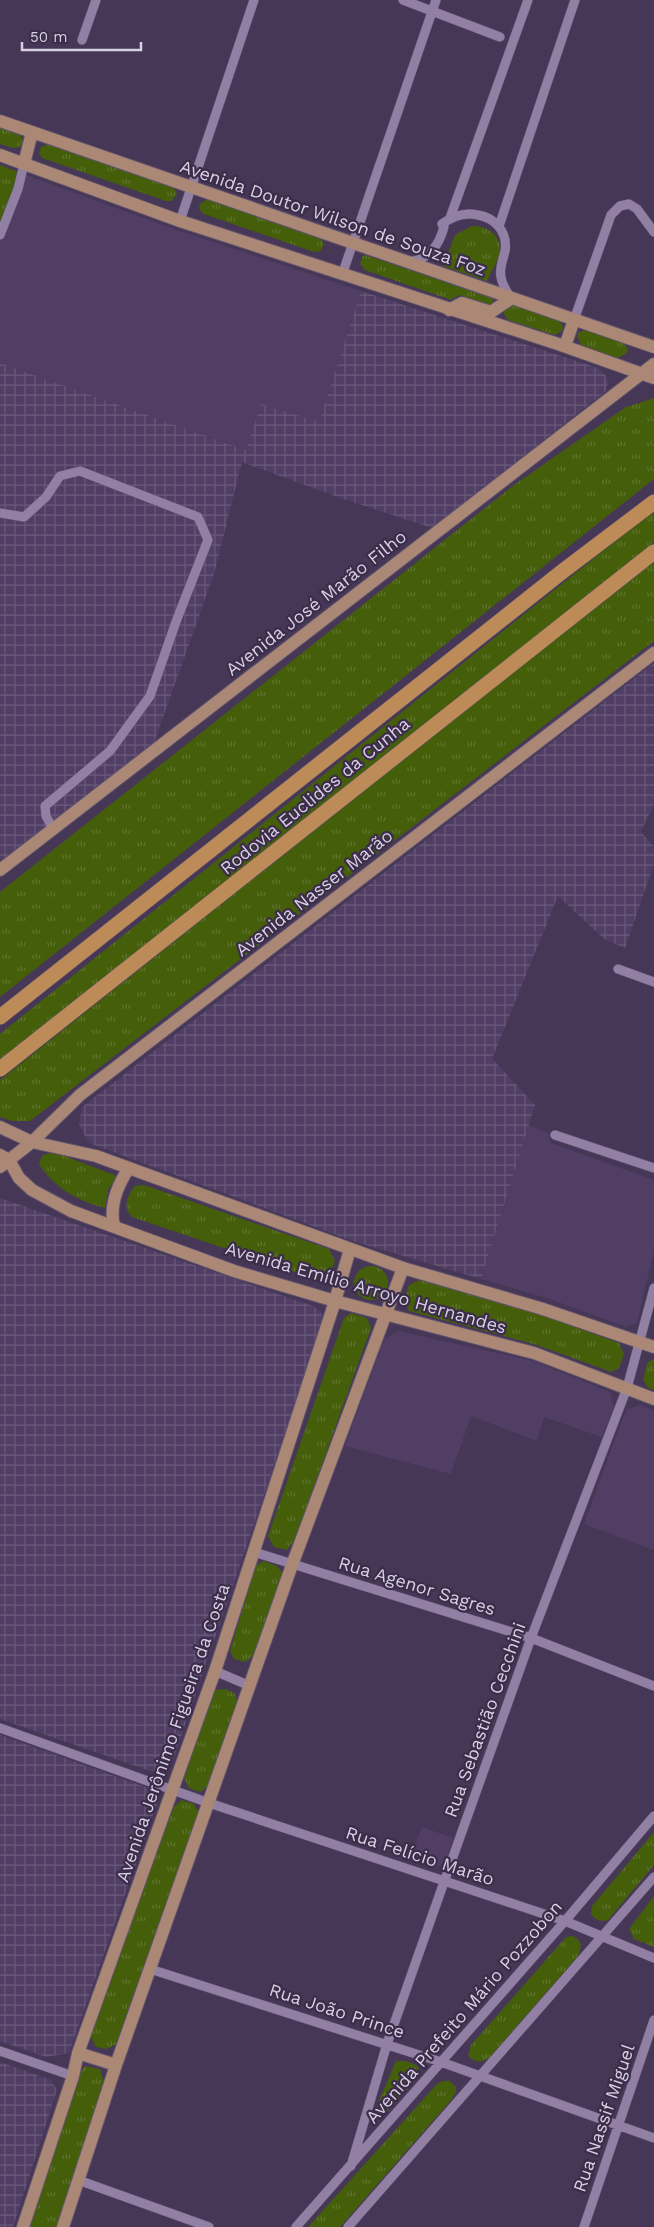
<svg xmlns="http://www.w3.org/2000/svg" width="654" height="2227" viewBox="0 0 654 2227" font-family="'Work Sans',sans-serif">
<defs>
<pattern id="industrial-grid" width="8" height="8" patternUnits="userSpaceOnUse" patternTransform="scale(1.25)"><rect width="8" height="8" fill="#513e64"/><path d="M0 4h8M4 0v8" fill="none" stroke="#69597a"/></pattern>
<pattern id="grass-tufts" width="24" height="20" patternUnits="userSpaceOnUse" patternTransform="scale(1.25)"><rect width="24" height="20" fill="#455e0a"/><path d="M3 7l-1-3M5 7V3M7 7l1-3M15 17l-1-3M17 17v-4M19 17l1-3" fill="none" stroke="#5f742e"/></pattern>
</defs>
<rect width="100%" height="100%" fill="#463757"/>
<path fill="#513e64" d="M21,173L168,227L361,291L319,422L246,450L0,363V235Z
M528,1125L548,1133L551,1143L654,1180V1250L637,1323L626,1327L550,1299L481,1279Z
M398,1331L533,1361L610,1392L614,1407L602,1437L544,1417L537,1441L471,1416L451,1474L345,1446L384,1340Z
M641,1405L654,1410V1550L584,1524L626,1410Z
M422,1827L453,1838L445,1863L435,1867L409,1858Z"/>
<path fill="url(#industrial-grid)" d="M361,291L598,368L606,376L608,381L606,391L432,528L343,499L242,462L214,574L154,743L0,862V363L246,450L261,404L319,422Z
M654,663V804L641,832L654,846V864L625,948L604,939L558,896L492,1059L535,1105L481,1279L353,1241L89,1143L79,1125L82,1107Z
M0,1198L313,1306L322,1312V1326L173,1760L163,1770L153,1772L0,1719Z
M0,1735L151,1789L158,1801L69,2053L46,2057L0,2041Z
M0,2062L51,2080L57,2090L13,2227H0Z"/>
<path fill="url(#grass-tufts)" d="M0,127L20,135L23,140L20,147L13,148L0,144Z
M49,144L173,187L177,193L172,201H166L42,158L39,153L41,147Z
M0,165L21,173L0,235Z
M207,199L320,238L324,244L321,251L314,252L204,214L201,212L199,205Z
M472,226C486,225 502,235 500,252C498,261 491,272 487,281L443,266L455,235Z
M365,255L492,298L494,303L489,306L459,295L451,300L365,270L360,264L362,257Z
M511,305L559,320L563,327L562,331L555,335L508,320L504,314V311Z
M585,330L623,343L628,349L627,353L618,358L581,345L577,336L578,333Z
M654,398V479L0,997V892L514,485L626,407Z
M654,510V542L0,1062V1034Z
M654,561V641L30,1121H12L0,1117V1080Z
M49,1153L59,1154L117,1176L108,1190L105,1208C79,1202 53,1187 39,1164L42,1156Z
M144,1185L329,1249L335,1261L328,1278L321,1281L132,1217C122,1207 127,1196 135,1186Z
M354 1283a17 17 0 1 1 34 0a17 17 0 1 1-34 0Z
M420,1280L542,1315L619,1343L624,1354L619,1368L611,1372L537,1345L409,1311L404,1301L409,1285Z
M351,1313L367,1318L371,1328L295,1539L287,1550L274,1547L268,1536L344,1318Z
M654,1359V1390L648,1388L643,1379L648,1362Z
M264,1561L277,1566L283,1574L255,1654L245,1662L234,1659L230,1651L256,1565Z
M225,1689L234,1693L239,1705L211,1784L200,1792L189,1788L184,1778L214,1690Z
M182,1800L194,1804L200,1814L156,1931L116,2044L107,2049L96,2047L90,2035L130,1921L174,1807Z
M654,1832V1865L608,1920C600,1922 597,1921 591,1914L592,1906Z
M654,1896V1947L634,1939L629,1929Z
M572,1936L577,1938L581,1944L579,1955L488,2059C479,2063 475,2062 468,2056L471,2045L566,1937Z
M396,2061H406L418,2066L419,2076L383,2116L377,2114L376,2108Z
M85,2066L100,2069L104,2082L57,2227H28L77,2077Z
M443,2081H450L456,2087V2092L452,2099L340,2227H308L437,2084Z"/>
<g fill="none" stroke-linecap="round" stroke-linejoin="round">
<defs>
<path id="minor" d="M403,0L500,37
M82,40L96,0
M450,218L528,0
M180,221L254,0
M499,226L575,0
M0,235L18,189L24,164
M409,262C430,259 439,245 444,227L442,224C453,216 465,212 478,215C496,218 508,233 505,251C503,260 499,268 501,277C502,285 507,292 511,298
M342,275L436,0
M574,320L611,215L620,206L629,204L637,209L654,232
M0,513L24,517L46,497L60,476L80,471L198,517L208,540L177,619L150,696L110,751L45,806L46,816L53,829
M618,969L654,982
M555,1135L654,1168
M254,1552L531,1638L654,1686
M215,1671L250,1686
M0,1728L209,1803L565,1921L654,1958
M150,1969L441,2062L654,2138
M0,2051L73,2076
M351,2166L387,2044L444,1882L531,1638L627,1388L654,1288
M78,2180L209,2227
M296,2227L565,1921L654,1816
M348,2227L654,1877
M584,2227L654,2020"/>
<path id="major" d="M0,121L654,347
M0,155L180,221L558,344L654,378
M24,164L32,132
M449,310L462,303L491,312L512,298
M565,346L574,320
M0,870L654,364
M0,1127L32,1142L96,1156L403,1268L543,1309L654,1347
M0,1155L9,1160L19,1178L32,1190L71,1211L234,1271L335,1301L534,1353L654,1399
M0,1167L32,1142L80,1095L654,653
M114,1226C109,1205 117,1186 129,1168
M78,2053L116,2065
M23,2227L73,2076L78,2053L215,1671L335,1301L350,1249
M63,2227L116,2065L292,1565L403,1268"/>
<path id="highway" d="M0,1017L563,571L654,502
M0,1069L654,552"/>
</defs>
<use href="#minor" stroke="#60536d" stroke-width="10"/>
<use href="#major" stroke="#60536d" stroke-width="14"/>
<use href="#highway" stroke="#60536d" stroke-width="16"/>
<use href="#minor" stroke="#9180a4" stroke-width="9"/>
<use href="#major" stroke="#ab8776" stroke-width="12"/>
<use href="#highway" stroke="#bd8b58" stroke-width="15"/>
</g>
<g text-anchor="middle" stroke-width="4.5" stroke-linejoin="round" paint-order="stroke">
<g font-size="18" fill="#d8d0e3" stroke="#3c2d4b">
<text transform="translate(333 218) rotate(19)" y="6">Avenida Doutor Wilson de Souza Foz</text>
<text transform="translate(316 603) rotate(-38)" y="6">Avenida José Marão Filho</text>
<text transform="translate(315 796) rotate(-39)" y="6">Rodovia Euclides da Cunha</text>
<text transform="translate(314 893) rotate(-38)" y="6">Avenida Nasser Marão</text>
<text transform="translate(366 1288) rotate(16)" y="6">Avenida Emílio Arroyo Hernandes</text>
<text transform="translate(417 1586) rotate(17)" y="6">Rua Agenor Sagres</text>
<text transform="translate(485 1720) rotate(-70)" y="6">Rua Sebastião Cecchini</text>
<text transform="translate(173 1733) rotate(-71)" y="6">Avenida Jerônimo Figueira da Costa</text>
<text transform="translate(420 1856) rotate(18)" y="6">Rua Felício Marão</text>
<text transform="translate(337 2011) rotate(18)" y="6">Rua João Prince</text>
<text transform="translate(464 2012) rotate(-49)" y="6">Avenida Prefeito Mário Pozzobon</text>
<text transform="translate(604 2118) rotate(-71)" y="6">Rua Nassif Miguel</text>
</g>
</g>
<path d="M22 42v8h119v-8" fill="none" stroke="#d8d0e3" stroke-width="2.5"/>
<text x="30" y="42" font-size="15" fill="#d8d0e3" stroke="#3c2d4b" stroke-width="4" paint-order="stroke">50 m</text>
</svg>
